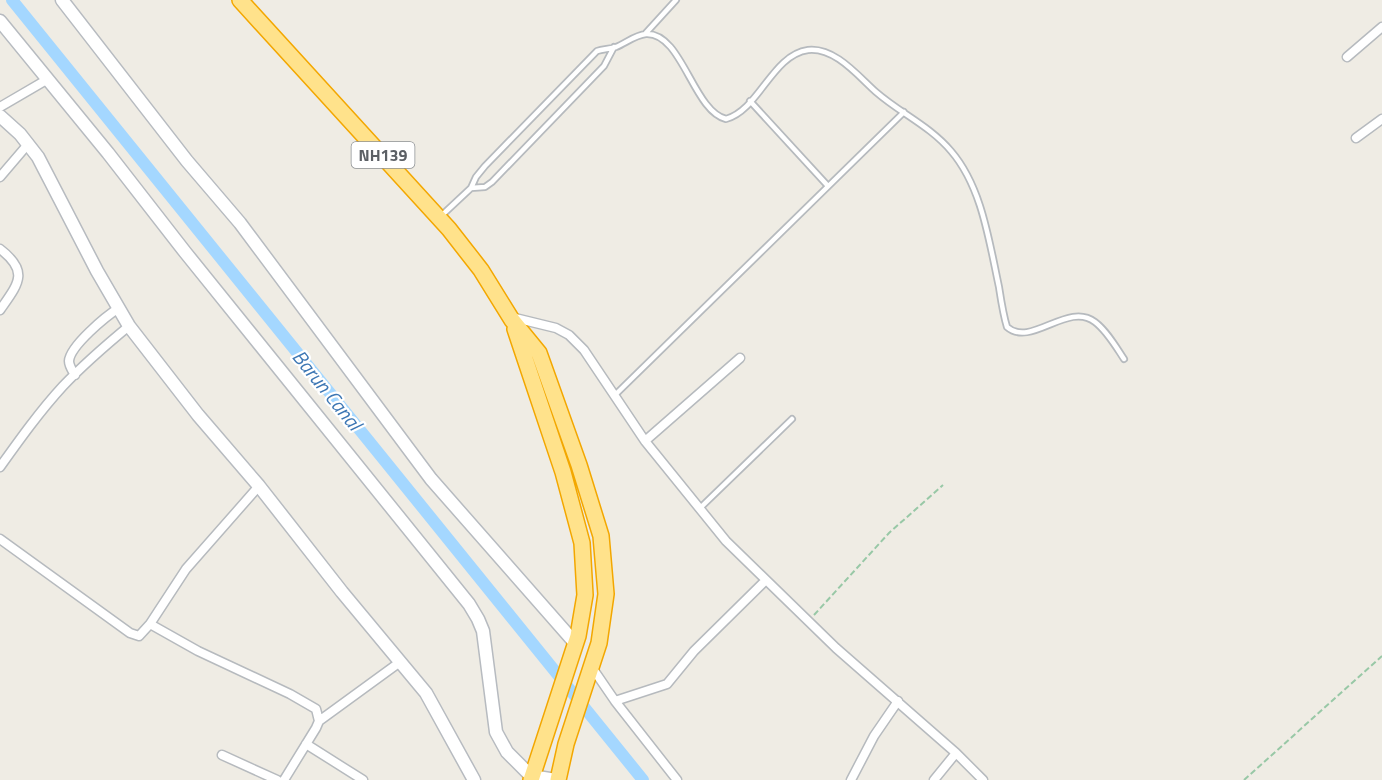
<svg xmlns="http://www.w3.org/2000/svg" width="1382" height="780" viewBox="0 0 1382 780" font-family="'Titillium Web',sans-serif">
<rect width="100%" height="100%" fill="#efece4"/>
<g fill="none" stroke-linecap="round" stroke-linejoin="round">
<path stroke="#a4d7ff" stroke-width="12" d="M12,0L643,780"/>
<defs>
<path id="lane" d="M645,34L676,0
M750,101L828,186
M471,188L485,187L492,182L604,66L614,47
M440,217L471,188L476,177L485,166L597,51C603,49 610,49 616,47C626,43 635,35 646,34C682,32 693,111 726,119C759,110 772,55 808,50C835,47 858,76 876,92C900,113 930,126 951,151C982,187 989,241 999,287C1001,300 1003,314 1007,327C1031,348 1068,301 1095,322C1107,331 1116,347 1124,359
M615,395L904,112
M699,509L792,419"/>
<path id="street" d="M1347,57L1382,27
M0,107L48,79
M1356,138L1382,119
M0,177L29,143
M0,249C30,272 18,284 0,310
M511,317L556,328L569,335L584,350L645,441L726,541L836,648L956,753L983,780
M75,375C72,370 69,366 69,361C70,346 106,316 119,308
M645,441L740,358
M0,467C20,439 40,411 63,386C84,364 106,345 129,326
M0,539L130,633L139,636L150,624L186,569L259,486
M150,624L198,651L290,694L316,709L319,721L316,728L284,780
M591,666L615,701L677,780
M615,701L667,684L694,651L766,580
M319,721L400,662
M306,744L363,780
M222,755L277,780
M851,780L874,736L898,701
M934,780L956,753"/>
<path id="secondary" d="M62,0L187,161L240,223L431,479L576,644
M0,21L108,153L185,252L469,604L478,619L483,631L496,732L507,752L531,776L556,780
M0,116L20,134L38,157L97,271L129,326L198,415L259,486L342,592L426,693L474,780"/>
<path id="highway" d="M240,0L449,229L481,270L512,320L539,353L579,465L601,536L606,594L599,643L566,744L558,780
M515,329L563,472L582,543L585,595L578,636L531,780"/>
</defs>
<use href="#lane" stroke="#b6babe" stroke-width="8"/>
<use href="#street" stroke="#b6babe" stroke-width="11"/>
<use href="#secondary" stroke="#b7bbc0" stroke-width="15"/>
<use href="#highway" stroke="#f3a700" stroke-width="18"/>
<path stroke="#98c8a6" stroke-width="2" stroke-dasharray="6 3" stroke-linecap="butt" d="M814,615L889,533L943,485
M1244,780L1382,656"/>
<use href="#lane" stroke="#fff" stroke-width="4.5"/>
<use href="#street" stroke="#fff" stroke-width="8"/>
<use href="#secondary" stroke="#fff" stroke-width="12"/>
<use href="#highway" stroke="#ffe28b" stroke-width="15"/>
</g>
<g text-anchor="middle" stroke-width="4.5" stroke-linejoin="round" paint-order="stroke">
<rect fill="#fff" stroke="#8d9093" stroke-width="1.5" x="351.5" y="142" width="63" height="26" rx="4.5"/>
<g font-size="16" font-weight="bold" fill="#5c6065">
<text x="383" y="161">NH139</text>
</g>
<g font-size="20" font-style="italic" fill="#3d77b4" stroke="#fff">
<text transform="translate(327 390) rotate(51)" y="7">Barun Canal</text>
</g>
</g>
</svg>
